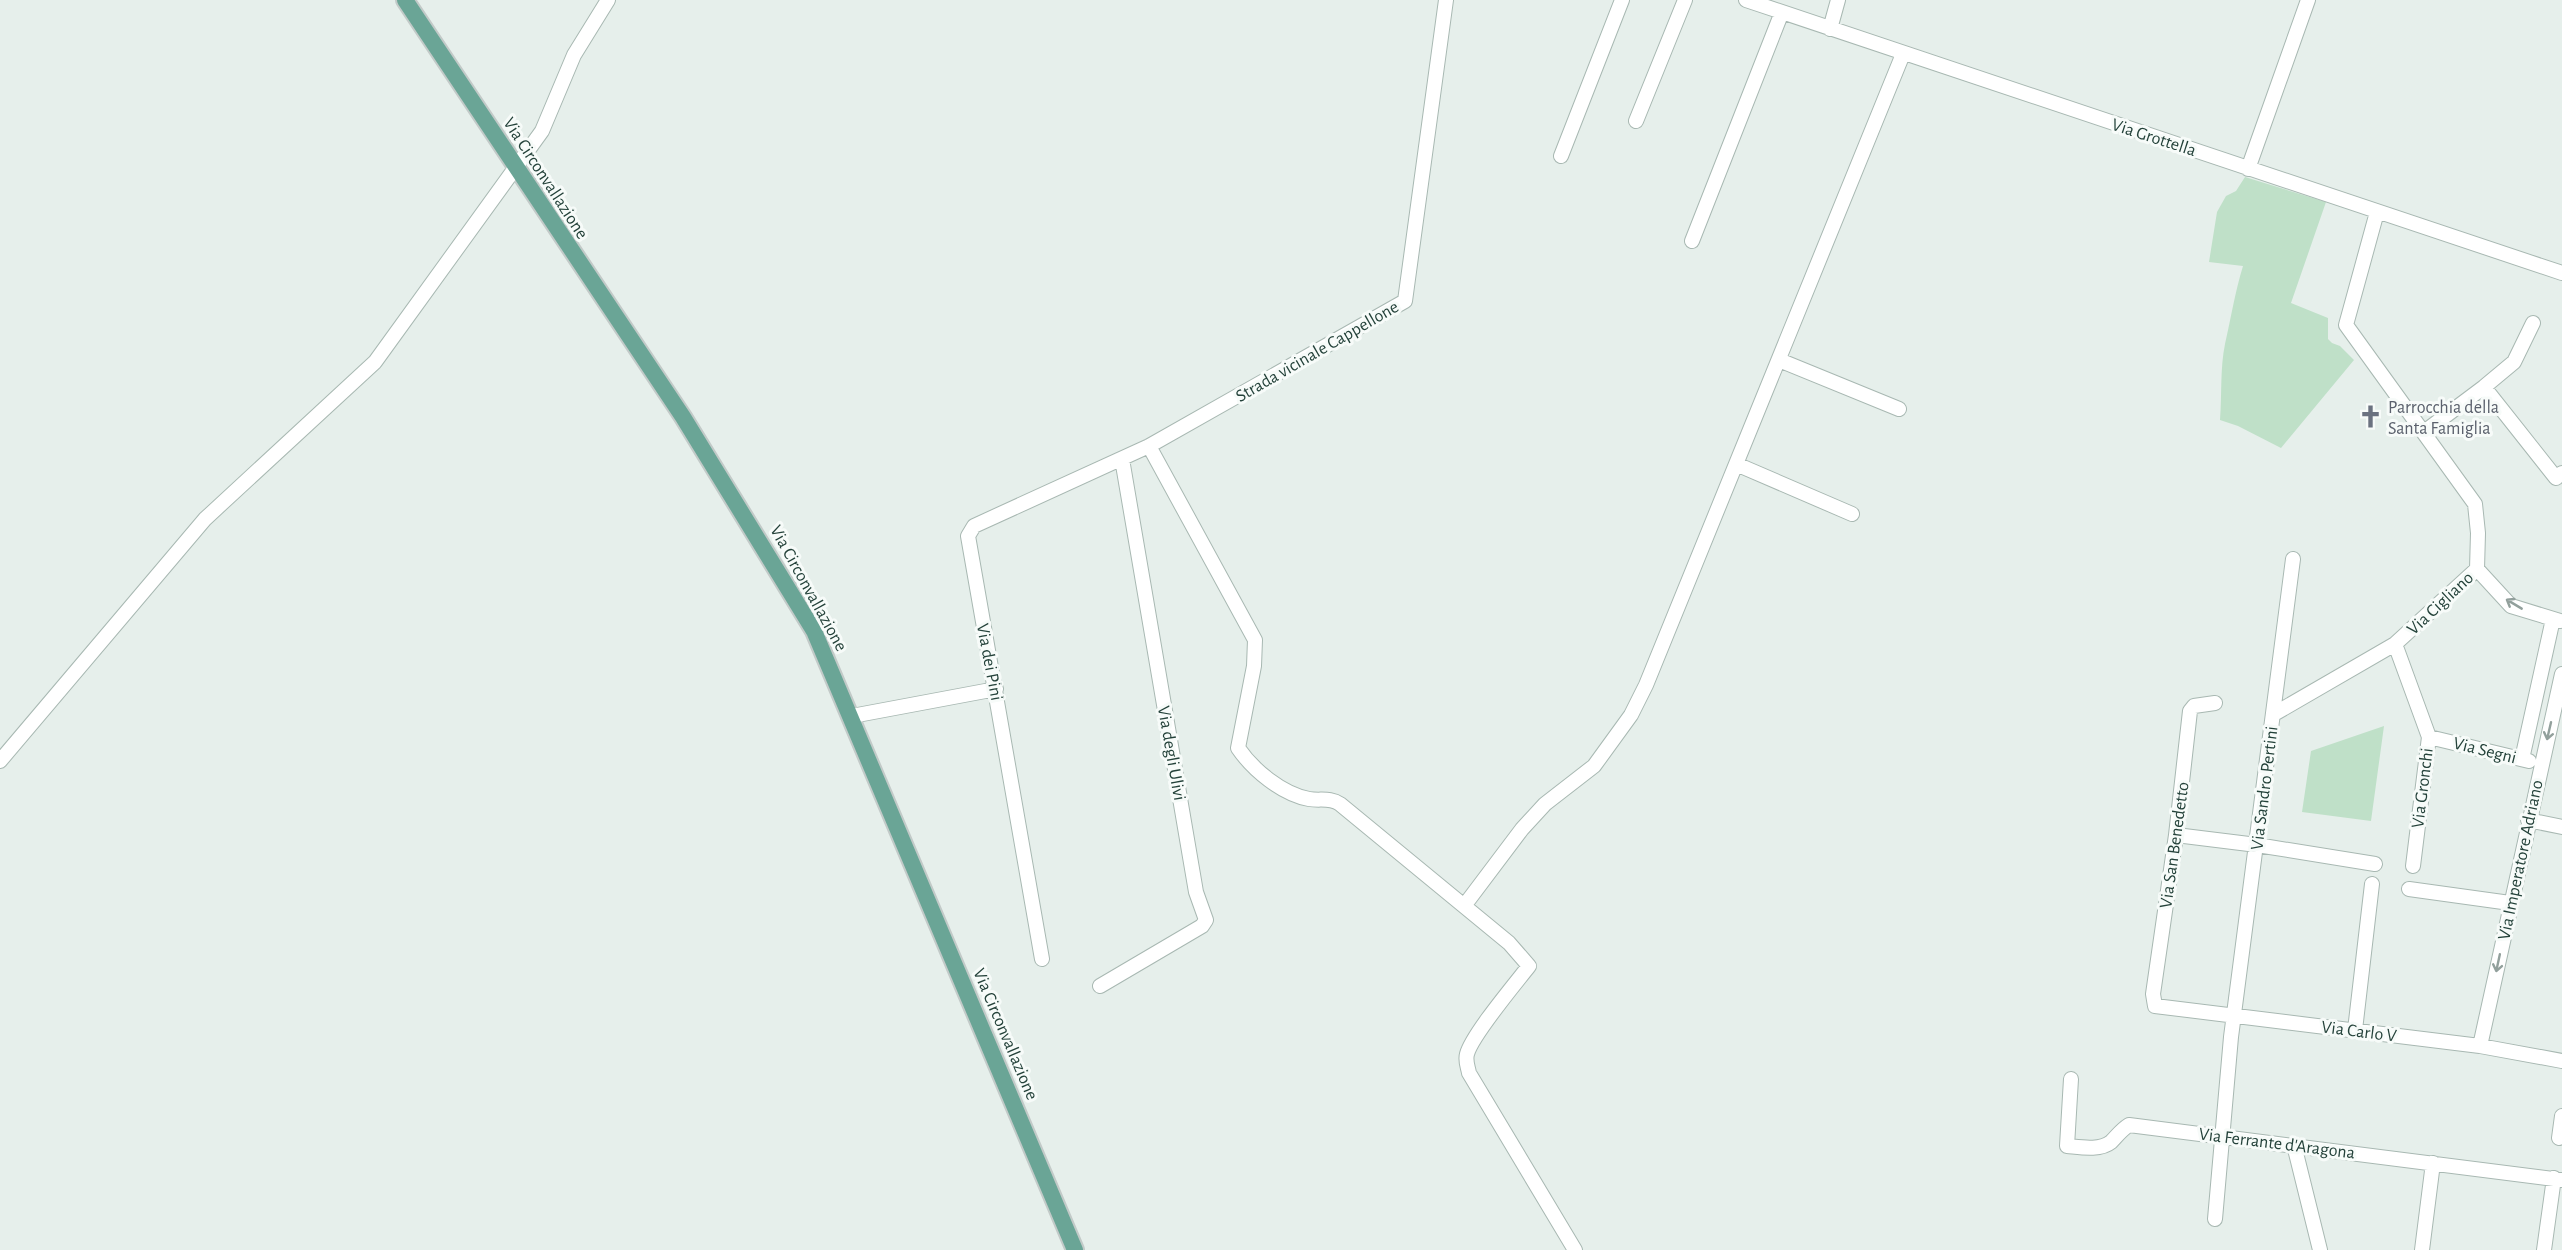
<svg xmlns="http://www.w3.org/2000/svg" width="2562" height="1250" viewBox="0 0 2562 1250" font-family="'Alegreya Sans',sans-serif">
<rect width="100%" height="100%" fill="#e6efeb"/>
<path fill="#bfe0c8" d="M2245,177L2326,202L2291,303L2328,318V339L2332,343L2340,346L2354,360L2281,448L2238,426L2220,420C2222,395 2220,368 2225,344C2231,318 2235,292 2243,266L2209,262L2217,212L2226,196L2236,191Z
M2384,726L2371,821L2302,812L2311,751Z"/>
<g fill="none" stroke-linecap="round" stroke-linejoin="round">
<defs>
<path id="minor" d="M1746,0L2562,273
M1830,29L1838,0
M1636,121L1685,0
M1561,156L1622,0
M2248,169L2308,0
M1692,241L1782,12
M1779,360L1899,409
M2484,387L2556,478L2562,473
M2424,432L2484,387L2514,362L2533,323
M1149,446L1255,640L1254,666L1238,748C1253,770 1282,794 1309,799C1320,801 1330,797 1340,804L1509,943L1529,966C1515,984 1472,1035 1467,1054C1465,1061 1468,1067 1469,1073L1575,1250
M1736,464L1852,514
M2477,569L2511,606L2560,621
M2395,644L2429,737L2413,866
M2215,703L2194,706L2190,711L2176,835L2153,994L2155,1006L2480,1046L2562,1061
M2274,714L2395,644L2477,569L2478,533L2475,504L2346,325L2377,212
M852,716L996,689
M2429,737L2529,761
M2522,759L2553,619
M0,761L205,519L375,362L542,131L574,55L608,0
M2528,820L2562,827
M2176,835L2257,845L2375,864
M2409,889L2510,903
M1464,906L1522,829L1545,804L1594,766L1631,715L1646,685L1903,54
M1042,959L968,536L974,526L1149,446L1405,301L1446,0
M1100,986L1202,926L1206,920L1196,892L1122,459
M2355,1030L2372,884
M2480,1046L2562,674
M2071,1079L2067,1146C2079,1147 2100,1151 2111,1142C2117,1136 2121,1130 2129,1125L2562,1180
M2559,1138L2562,1116
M2294,1145L2320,1250
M2215,1219L2231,1037L2293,559
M2422,1250L2433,1163
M2544,1250L2554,1178"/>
<path id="major" d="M405,0L683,417L814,631L1075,1250"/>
</defs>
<use href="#minor" stroke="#a8b8b2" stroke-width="16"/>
<use href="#major" stroke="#c2cac8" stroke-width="20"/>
<use href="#minor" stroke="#fff" stroke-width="14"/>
<use href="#major" stroke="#6aa596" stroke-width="16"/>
</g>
<defs><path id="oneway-shaft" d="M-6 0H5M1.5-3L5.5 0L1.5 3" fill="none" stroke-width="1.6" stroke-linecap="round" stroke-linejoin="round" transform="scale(1.5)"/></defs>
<g stroke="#92a09c">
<use href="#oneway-shaft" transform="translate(2514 604) rotate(-149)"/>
<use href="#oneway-shaft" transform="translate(2549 731) rotate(103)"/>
<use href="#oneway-shaft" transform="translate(2498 963) rotate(102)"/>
</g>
<defs>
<symbol id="church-bare" viewBox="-9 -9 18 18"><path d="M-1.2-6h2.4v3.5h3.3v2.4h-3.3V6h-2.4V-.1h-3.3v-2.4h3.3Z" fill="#6b7280" stroke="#f7fbf9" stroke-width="2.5" paint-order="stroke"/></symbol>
</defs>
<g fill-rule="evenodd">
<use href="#church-bare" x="2354" y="400" width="33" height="33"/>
</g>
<g text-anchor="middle" stroke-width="6" stroke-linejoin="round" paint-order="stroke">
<g font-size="18" fill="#24423a" stroke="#f7fbf9">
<text transform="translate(2154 137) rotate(18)" y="6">Via Grottella</text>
<text transform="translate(546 178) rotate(57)" y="6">Via Circonvallazione</text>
<text transform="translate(1317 351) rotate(-30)" y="6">Strada vicinale Cappellone</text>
<text transform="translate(809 588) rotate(61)" y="6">Via Circonvallazione</text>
<text transform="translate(2440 603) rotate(-43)" y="6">Via Cigliano</text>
<text transform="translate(990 662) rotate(79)" y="6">Via dei Pini</text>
<text transform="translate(2485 750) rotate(14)" y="6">Via Segni</text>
<text transform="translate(1172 753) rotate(80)" y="6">Via degli Ulivi</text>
<text transform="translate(2264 788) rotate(-83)" y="6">Via Sandro Pertini</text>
<text transform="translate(2422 788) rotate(-83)" y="6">Via Gronchi</text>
<text transform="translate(2174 845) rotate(-82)" y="6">Via San Benedetto</text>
<text transform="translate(2520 860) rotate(-78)" y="6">Via Imperatore Adriano</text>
<text transform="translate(2359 1031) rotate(7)" y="6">Via Carlo V</text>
<text transform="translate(1006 1034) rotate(67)" y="6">Via Circonvallazione</text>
<text transform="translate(2277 1143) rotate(7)" y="6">Via Ferrante d'Aragona</text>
</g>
<g font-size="18" fill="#5b616d" stroke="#f7fbf9" text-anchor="start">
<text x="2388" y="413">Parrocchia della<tspan x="2388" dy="21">Santa Famiglia</tspan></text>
</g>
</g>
</svg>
